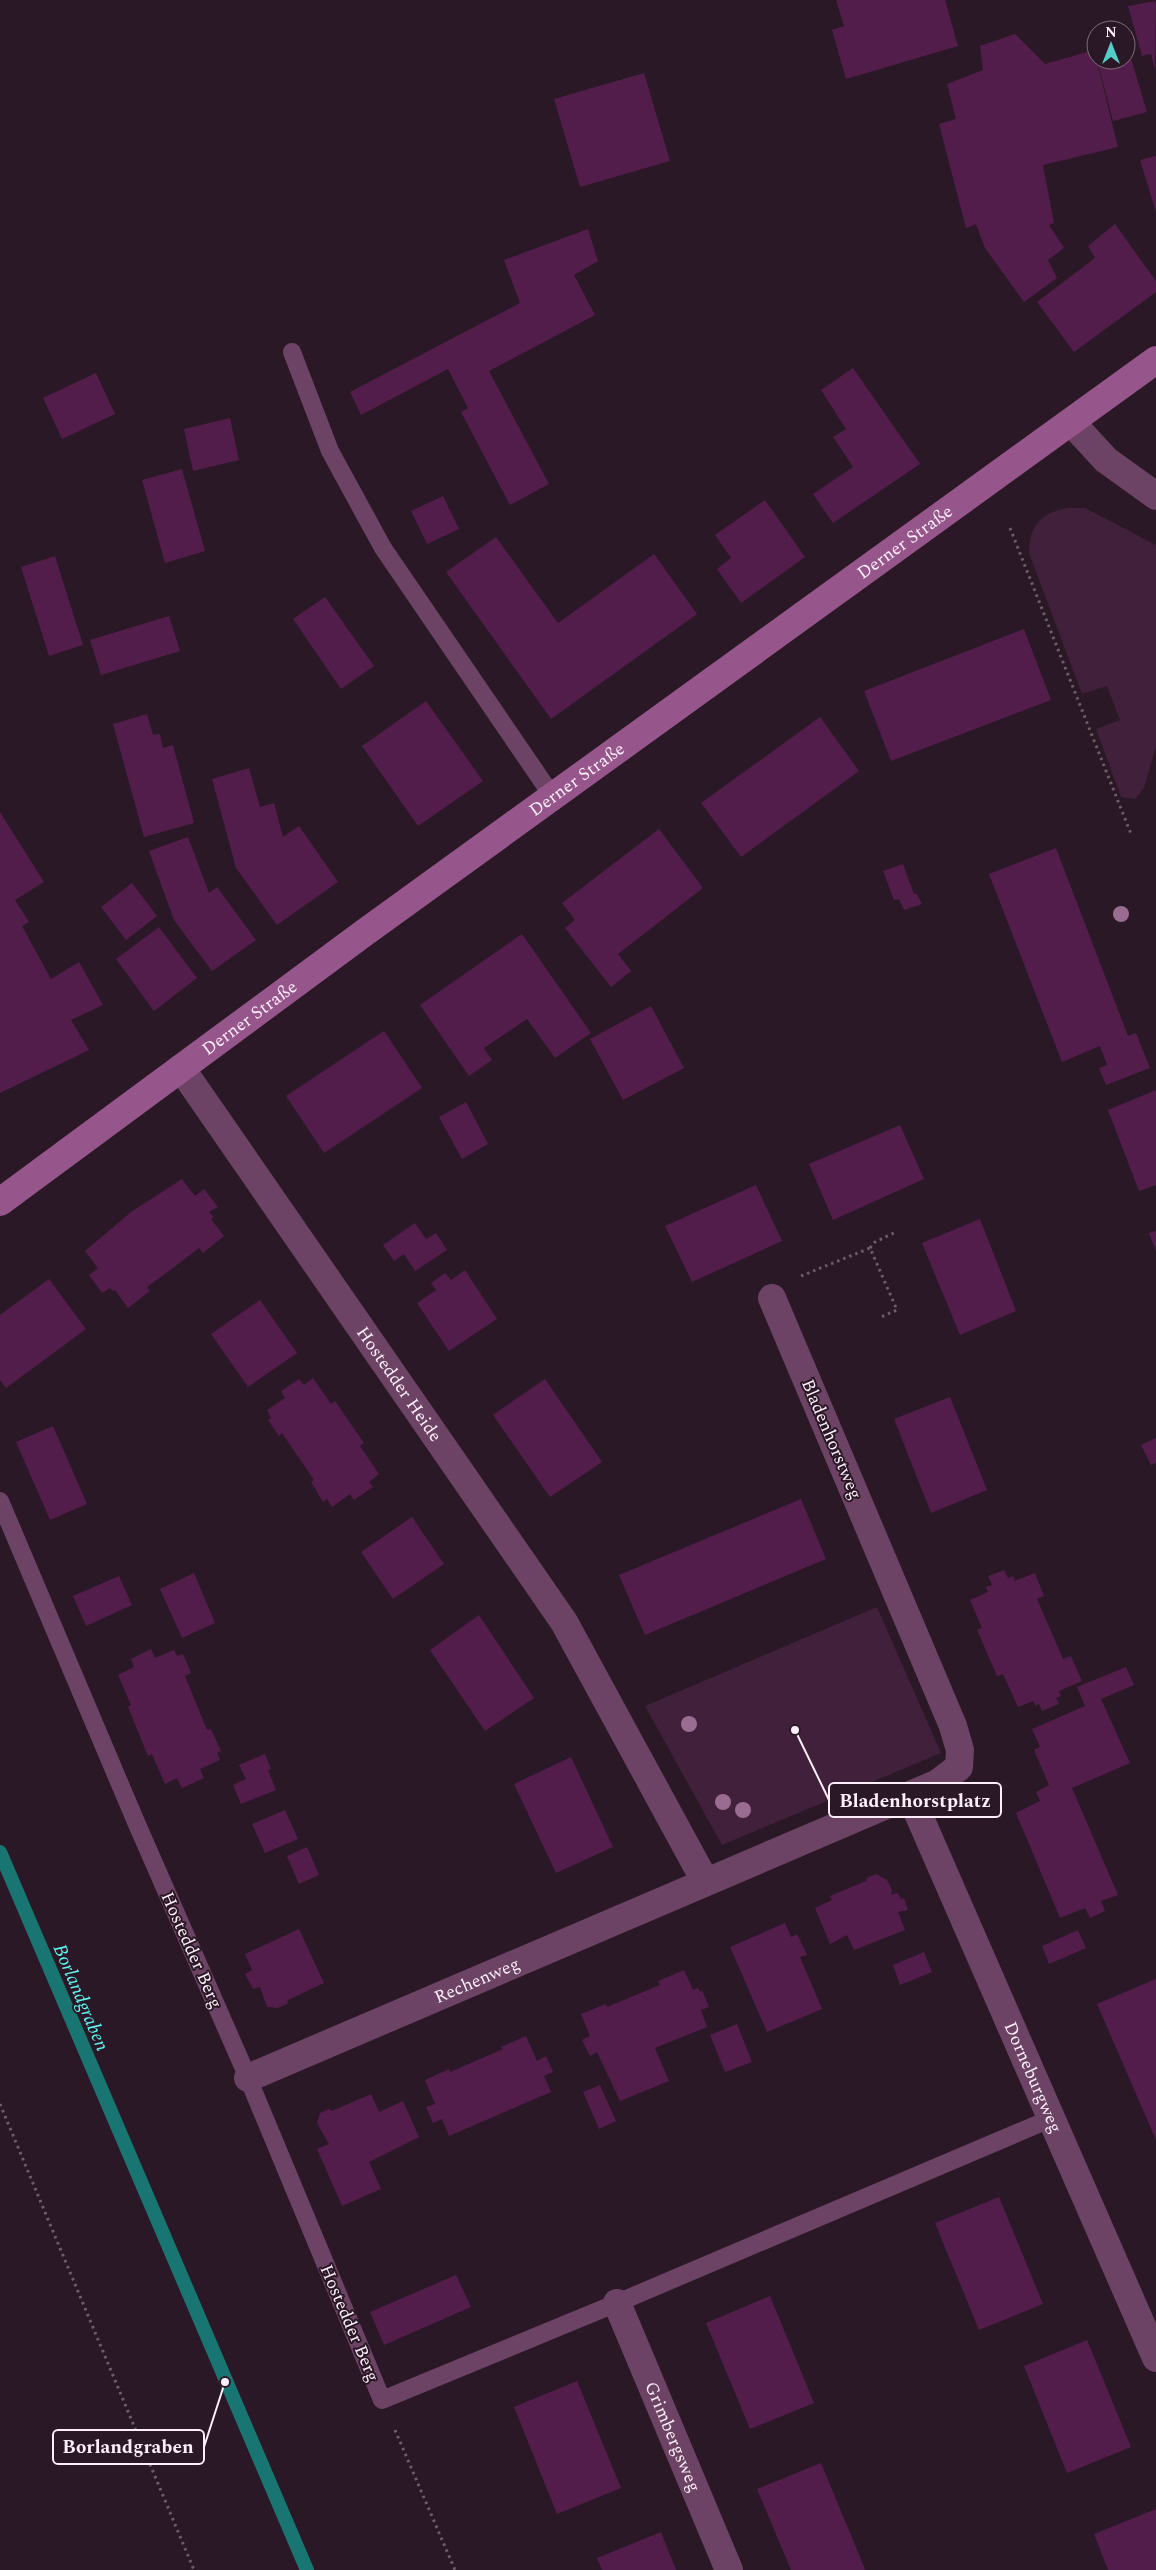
<svg xmlns="http://www.w3.org/2000/svg" width="1156" height="2570" viewBox="0 0 1156 2570" font-family="Spectral,serif">
<rect width="100%" height="100%" fill="#2a1826"/>
<path fill="#40203a" d="M1067,508H1085L1156,545V746L1144,788L1135,799L1121,797L1096,729L1120,720L1107,686L1082,694L1029,553C1029,526 1041,513 1067,508Z
M877,1607L941,1753L722,1845L645,1706Z"/>
<g fill="none" stroke-linecap="round" stroke-linejoin="round">
<path stroke="#197572" stroke-width="14" d="M0,1852L307,2570"/>
</g>
<path fill="#531d4b" d="M836,0H945L958,46L846,79L832,30L844,26Z
M1155,1L1156,5L1155,70L1151,54L1142,56L1128,6Z
M1015,34L1045,64L1094,50L1118,147L1043,165L1054,223L1049,225L1064,248L1048,260L1057,278L1024,302L985,248L976,224L966,228L939,124L956,119L947,84L983,70L980,46Z
M1126,42L1147,112L1113,121L1097,60H1126Z
M644,73L670,161L580,187L554,99Z
M1156,156V212L1140,160Z
M1115,224L1156,281V292L1074,352L1037,302L1095,258L1088,246Z
M588,229L598,261L574,275L595,315L489,371L549,484L510,505L461,412L468,408L448,369L361,415L350,392L520,303L504,260Z
M853,368L920,464L833,523L813,494L853,467L833,437L846,429L821,390Z
M96,373L115,414L62,439L43,398Z
M230,418L239,460L193,471L184,429Z
M182,469L205,551L165,563L142,480Z
M443,496L459,529L427,544L411,511Z
M765,500L805,557L741,603L717,569L731,558L715,535Z
M496,537L558,623L654,554L697,614L551,719L446,572Z
M55,556L83,645L49,656L21,567Z
M325,597L374,666L341,689L293,619Z
M169,616L180,651L101,675L90,640Z
M1024,629L1051,700L891,761L864,691Z
M426,701L483,781L418,826L362,746Z
M147,714L153,735L160,734L163,748L173,745L194,823L144,837L113,724Z
M820,717L859,771L741,857L701,803Z
M249,768L260,807L274,803L283,837L299,826L338,882L277,925L236,868L212,779Z
M0,812L44,882L15,900L29,922L22,926L51,979L79,962L103,1005L71,1020L89,1050L0,1093Z
M659,829L703,888L618,954L631,971L611,987L565,928L575,920L562,903Z
M188,837L209,893L217,887L256,940L212,971L174,920L149,851Z
M1056,848L1128,1036L1136,1033L1150,1068L1106,1085L1099,1068L1107,1065L1100,1046L1062,1062L989,874Z
M903,864L914,894H917L922,904L904,910L899,899L894,900L883,871Z
M132,883L157,916L126,940L101,907Z
M159,927L197,978L154,1011L116,959Z
M522,934L591,1033L555,1058L527,1019L484,1048L492,1060L469,1076L420,1005Z
M651,1006L684,1068L623,1100L590,1039Z
M384,1031L422,1088L324,1153L286,1096Z
M1156,1090V1185L1139,1191L1108,1110Z
M466,1102L488,1144L462,1159L439,1117Z
M900,1125L924,1179L833,1220L809,1164Z
M182,1179L195,1196L204,1189L218,1207L209,1212L214,1217L211,1219L224,1236L203,1253L199,1248L173,1268L147,1287L150,1291L128,1308L115,1290L113,1291L110,1288L102,1293L89,1275L98,1268L85,1251L131,1212Z
M756,1185L782,1241L692,1282L665,1226Z
M980,1219L1016,1311L960,1335L922,1243Z
M415,1223L426,1239L436,1233L447,1250L415,1271L404,1254L394,1261L383,1245Z
M1156,1231V1251L1149,1233Z
M465,1270L497,1319L449,1351L417,1303L436,1290L431,1283L445,1273L451,1280Z
M49,1279L86,1329L6,1388L0,1380V1315Z
M260,1300L297,1353L248,1387L211,1334Z
M313,1378L331,1404L335,1401L364,1443L360,1446L379,1474L369,1482L373,1487L354,1500L350,1494L332,1507L327,1499L323,1502L311,1482L314,1480L282,1433L279,1436L268,1420L271,1418L267,1410L285,1398L281,1391L299,1379L304,1385Z
M545,1379L602,1462L550,1497L493,1415Z
M950,1397L987,1490L931,1513L894,1419Z
M53,1426L87,1504L50,1520L16,1442Z
M1156,1438V1463L1151,1465L1141,1445Z
M801,1499L826,1559L645,1635L619,1575Z
M412,1517L444,1564L393,1599L361,1552Z
M1004,1570L1008,1578L1013,1576L1015,1581L1035,1573L1044,1596L1037,1599L1063,1659L1071,1656L1082,1681L1059,1691L1061,1696L1056,1698L1059,1704L1042,1711L1039,1704L1036,1706L1033,1701L1018,1707L1003,1674L997,1676L977,1630L982,1628L970,1600L988,1592L986,1587L992,1585L988,1576Z
M194,1573L215,1623L182,1638L160,1589Z
M119,1576L132,1605L86,1626L73,1596Z
M479,1615L534,1698L485,1731L430,1650Z
M151,1649L155,1658L174,1650L177,1656L183,1654L191,1673L185,1676L207,1730L211,1729L221,1751L217,1753L220,1760L200,1769L204,1778L182,1788L177,1778L165,1784L152,1754L148,1756L128,1707L131,1705L118,1675L134,1667L131,1659Z
M1126,1667L1134,1685L1101,1699L1130,1763L1072,1788L1118,1895L1101,1901L1105,1911L1090,1918L1085,1908L1060,1918L1016,1813L1040,1801L1036,1792L1049,1785L1034,1750L1040,1747L1032,1729L1085,1706L1077,1687Z
M265,1754L271,1769L268,1770L276,1790L241,1804L233,1785L246,1779L239,1765Z
M571,1757L613,1847L556,1873L514,1784Z
M285,1810L298,1839L265,1853L252,1824Z
M307,1847L319,1875L299,1884L287,1856Z
M876,1874L887,1880L892,1890L891,1895L898,1893L901,1899L904,1898L908,1910L898,1912L905,1930L854,1950L847,1935L830,1944L815,1908L832,1900L830,1896L866,1881L867,1878Z
M785,1923L791,1937L797,1934L807,1955L800,1957L822,2009L767,2032L730,1947Z
M299,1929L324,1983L288,2000L287,2004L278,2008L267,2007L260,1987L253,1989L245,1974L252,1970L245,1954Z
M1078,1930L1086,1948L1049,1964L1042,1946Z
M924,1952L932,1972L900,1985L893,1965Z
M684,1970L693,1990L698,1988L700,1992L702,1990L709,2007L701,2010L707,2027L655,2048L669,2081L620,2101L597,2052L590,2056L582,2040L590,2036L581,2014L606,2004L607,2007L660,1985L658,1981Z
M1156,1979V2140L1097,2004Z
M737,2024L752,2062L725,2072L710,2035Z
M526,2036L537,2061L546,2056L553,2072L544,2076L551,2092L449,2136L442,2119L433,2123L426,2107L435,2104L425,2080L449,2069L450,2072L503,2049L501,2047Z
M600,2085L616,2121L599,2129L583,2092Z
M371,2094L379,2112L403,2101L419,2137L369,2162L381,2189L342,2206L317,2149L329,2144L317,2123L320,2113L329,2109L332,2111Z
M999,2197L1043,2304L979,2330L935,2223Z
M456,2275L471,2307L384,2345L370,2312Z
M770,2296L814,2403L750,2429L706,2323Z
M1087,2340L1131,2447L1067,2473L1024,2366Z
M577,2381L621,2488L557,2514L514,2407Z
M821,2463L865,2569L864,2570H791L757,2489Z
M1156,2509V2570H1108L1094,2534Z
M661,2532L676,2570H602L597,2558Z"/>
<g fill="none" stroke-linecap="round" stroke-linejoin="round">
<path stroke="#6d5d69" stroke-width="3" stroke-dasharray="2.5 4" stroke-linecap="butt" d="M1010,528L1131,834
M870,1248L875,1242L894,1233
M801,1276L870,1248L897,1310L881,1317
M0,2104L194,2570
M395,2430L455,2570"/>
<path stroke="#6c4364" stroke-width="18" d="M292,352L330,451L383,548L553,797
M0,1501L136,1822L248,2078L382,2400L617,2303L1050,2119"/>
<g stroke="#6c4364" stroke-width="28">
<path d="M1071,422L1106,460L1156,496"/>
<path id="s1" d="M181,1068L564,1622L705,1881"/>
<path id="s2" d="M910,1795L1156,2358"/>
<path id="s3" d="M248,2078L910,1795L938,1783L959,1767L960,1750L953,1726L772,1298"/>
<path id="s4" d="M617,2303L729,2570"/>
</g>
<path stroke="#97568b" stroke-width="28" id="s5" d="M0,1202L364,933L1156,360"/>
</g>
<g fill="#9a6c91">
<circle cx="1121" cy="914" r="8"/>
<circle cx="689" cy="1724" r="8"/>
<circle cx="723" cy="1802" r="8"/>
<circle cx="743" cy="1810" r="8"/>
</g>
<g text-anchor="middle" stroke-width="4" stroke-linejoin="round" paint-order="stroke">
<g font-size="18" fill="#fceff9" stroke="#2a1826">
<text dy="6" stroke="none"><textPath href="#s5" startOffset="1120">Derner Straße</textPath></text>
<text dy="6" stroke="none"><textPath href="#s5" startOffset="715">Derner Straße</textPath></text>
<text dy="6" stroke="none"><textPath href="#s5" startOffset="310">Derner Straße</textPath></text>
<text dy="6" stroke="none"><textPath href="#s1" startOffset="384">Hostedder Heide</textPath></text>
<text transform="translate(832 1439) rotate(67)" y="6">Bladenhorstweg</text>
<text transform="translate(192 1950) rotate(66)" y="6">Hostedder Berg</text>
<text dy="6" stroke="none"><textPath href="#s3" startOffset="249">Rechenweg</textPath></text>
<text dy="6" stroke="none"><textPath href="#s2" startOffset="308">Dorneburgweg</textPath></text>
<text transform="translate(350 2323) rotate(67)" y="6">Hostedder Berg</text>
<text dy="6" stroke="none"><textPath href="#s4" startOffset="145">Grimbergsweg</textPath></text>
</g>
<g font-size="19" font-style="italic" fill="#5bfaf4" stroke="#2a1826">
<text transform="translate(82 1997) rotate(67)" y="7">Borlandgraben</text>
</g>
</g>
<path fill="none" stroke="#fceff9" stroke-width="2" d="M795 1730L829 1800M225 2382L204 2447"/>
<g fill="#fceff9" stroke="#2a1826" stroke-width="2">
<circle cx="795" cy="1730" r="5"/>
<circle cx="225" cy="2382" r="5"/>
</g>
<g fill="#2a1826" stroke="#fceff9" stroke-width="2">
<rect x="829" y="1783" width="172" height="34" rx="5"/>
<rect x="53" y="2430" width="151" height="34" rx="5"/>
</g>
<g font-size="19" text-anchor="middle" font-weight="bold" fill="#fceff9">
<text x="915" y="1807">Bladenhorstplatz</text>
<text x="128" y="2453">Borlandgraben</text>
</g>
<g transform="translate(1111 45)"><circle r="24" fill="#2a1826" stroke="#7e6e7a"/>
<path d="M0-4L9 19L0 12L-9 19Z" fill="#54cdc8"/>
<text y="-8" font-size="14" font-weight="bold" text-anchor="middle" fill="#fceff9">N</text>
</g>
</svg>
